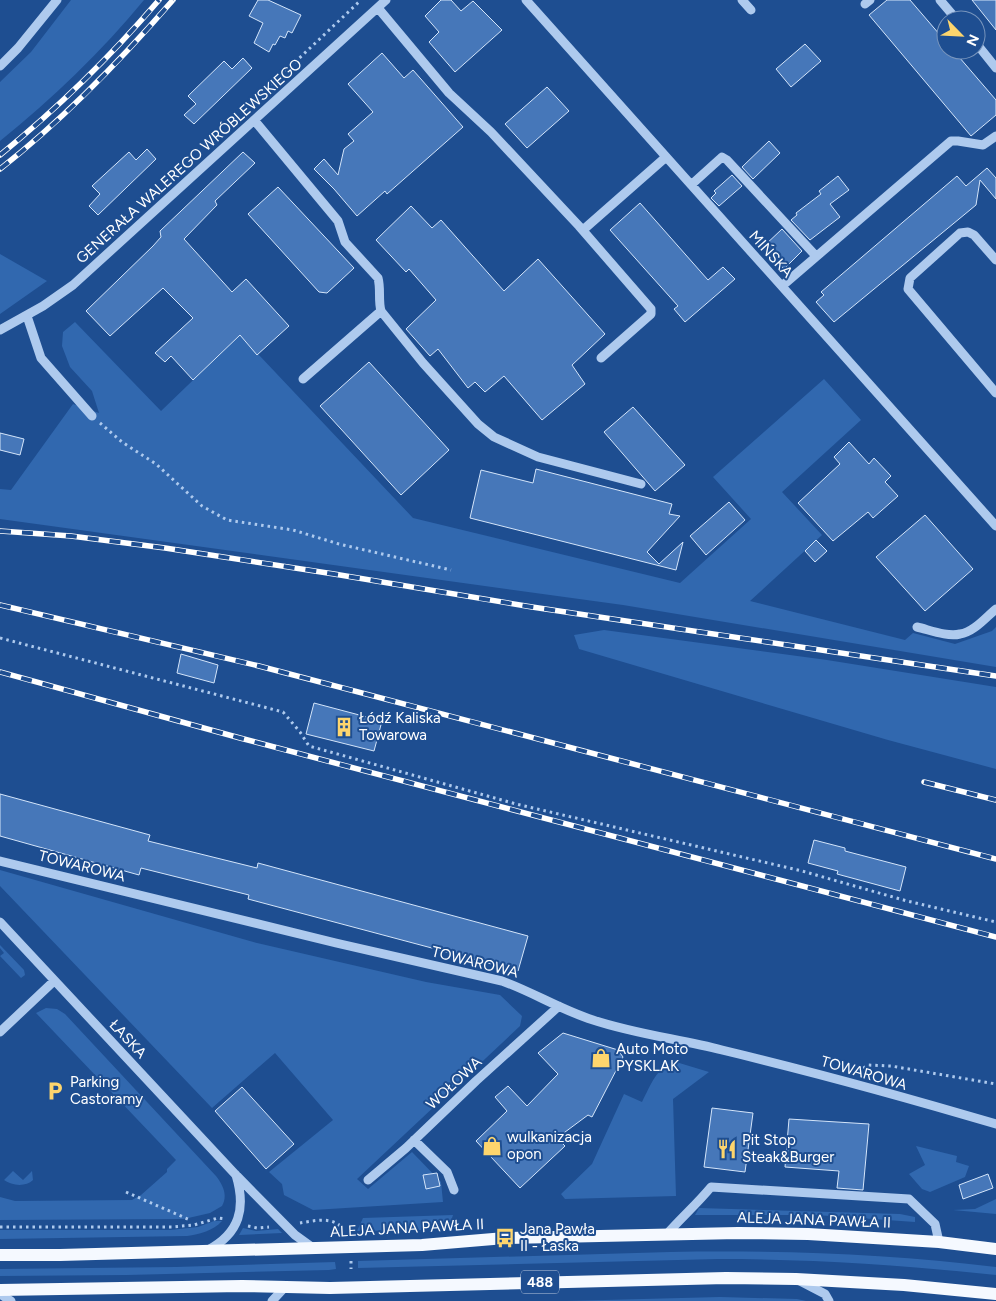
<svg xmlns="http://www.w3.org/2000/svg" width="996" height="1301" viewBox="0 0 996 1301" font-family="Figtree,sans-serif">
<rect width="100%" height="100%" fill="#1e4e91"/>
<path fill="#3168af" d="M71,0H144C102,51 52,99 0,141V82L31,52Z
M0,254L47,281L0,314Z
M75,322L161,411L240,335L413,518L680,583L751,519L713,477L824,379L861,420L782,492L822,535L750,601L905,640L913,633L955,644L992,631L996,627V667L623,605L0,519V489L11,490L73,404L99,413L92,391L70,367L62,346L63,332Z
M604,630L827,660L996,687V769L888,740L579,649L574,635Z
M0,870L257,943L426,982L500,995L522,1016L520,1026L357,1179L368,1189L412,1152L441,1182L443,1202L313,1210L284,1195L282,1184L269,1172L333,1120L275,1053L212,1108L0,886Z
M0,945L24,970L25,975L21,978L0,956L4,953L0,948Z
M46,1008L57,1009L65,1014L216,1176C223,1185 228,1195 222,1206L210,1213L184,1219L0,1220V1197L15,1201L132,1200L141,1195L167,1172V1169L176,1160L36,1013Z
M676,1062L709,1072L673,1099L676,1196L565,1199L561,1194L592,1164L624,1094L642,1102C651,1085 656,1067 676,1062Z
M916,1146L957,1156L956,1162L969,1166L965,1177L930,1192L922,1189L909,1174L925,1165Z
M13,1171L23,1180L32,1171L33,1180C26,1187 12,1186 4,1180Z
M996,1199V1214L953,1210L975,1209Z
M699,1208L900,1214L915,1217V1222L816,1215H695Z
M453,1215L450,1224L422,1230L357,1231L363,1218Z
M214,1221H222C213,1231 200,1234 187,1236L0,1239V1230H170L198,1227Z
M243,1228L256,1231L278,1229L282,1233L239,1235Z
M670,1252C778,1250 888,1254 996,1267V1275C904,1265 811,1259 718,1259L358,1268V1261Z
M335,1262L336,1269L329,1270L127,1275L0,1276V1269L176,1267Z
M720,1297L797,1299L806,1301H566Z"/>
<path fill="#4677b9" stroke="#d4e5fa" d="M258,0H268L301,15L292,33L288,31L285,38L280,36L275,45L273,44L269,52L254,43L263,23L249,16Z
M441,0H451L461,11L473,1L502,30L455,72L429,42L439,32L425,16Z
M887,0H910L946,42V50H953L996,100V115L971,136L869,15Z
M972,0H996V30Z
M805,44L821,61L791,87L776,69Z
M382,53L404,78L413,70L463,127L387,194L385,191L357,216L334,189L314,169L324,159L338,175L344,149L354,141L348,134L373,112L348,84Z
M243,58L252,68L194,124L184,115L196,104L188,96L224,61L232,69Z
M547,87L569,111L527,148L505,124Z
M769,141L780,153L753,179L742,167Z
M147,149L156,159L98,215L89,206L100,194L92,186L129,152L136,160Z
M243,152L255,163L215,201L217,205L184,239L232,292L246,279L289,326L257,355L240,335L193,380L171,356L165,362L155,353L193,318L163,288L110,336L86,311L153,246L161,237L160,231Z
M987,168L996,178V199L980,180L976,205L834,322L816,302L824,295L821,292L957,176L966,186Z
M732,175L742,186L719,206L711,198L716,193L714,191Z
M838,176L849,190L830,204L840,217L810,240L791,220L797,215L796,213L821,194L819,191Z
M278,187L354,268L327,293L319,292L248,214Z
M640,203L708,280L723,267L735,279L685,322L674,309L678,306L610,230Z
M411,206L432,228L441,220L504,291L538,259L605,334L572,365L585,384L542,420L504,376L485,392L475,382L468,388L438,349L430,356L406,329L436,300L409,269L406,272L376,240Z
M782,229L802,251L784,269L763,247Z
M369,362L449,450L401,495L320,406Z
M633,407L685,465L655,491L604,432Z
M0,433L24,439L20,455L0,450Z
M849,442L869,464L874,458L891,476L885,482L898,496L873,518L868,512L833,541L798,503L840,464L834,457Z
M536,469L672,504L669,514L680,516L647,552L659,564L683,542L676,570L470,518L481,470L533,483Z
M729,502L745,520L706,555L690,536Z
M925,515L973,569L925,611L876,557Z
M816,540L827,551L815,562L805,551Z
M181,654L218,665L214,683L177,673Z
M314,703L382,721L374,751L306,734Z
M0,794L150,835L148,841L257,868L258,863L528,936L518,971L248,899L249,895L141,868L139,875L0,836Z
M814,840L845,848V851L906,867L900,891L837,874L838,871L808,863Z
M563,1033L618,1050L623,1057L592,1117L588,1115L557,1138L565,1146L520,1188L476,1141L507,1111L495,1097L508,1086L527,1106L558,1074L538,1053Z
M242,1087L294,1144L266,1169L215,1111Z
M712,1108L753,1113L745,1172L704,1167Z
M789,1119L869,1124L863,1190L837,1188L839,1171L785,1167Z
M437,1173L440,1186L426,1189L423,1175Z
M988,1174L993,1188L963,1199L959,1185Z"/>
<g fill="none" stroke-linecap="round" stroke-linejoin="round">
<path stroke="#aecaee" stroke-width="3" stroke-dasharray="2.5 4" stroke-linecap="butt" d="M257,98L361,0
M100,423L122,442L156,464L202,506L227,520L293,530L339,544L451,570
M0,638L283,712L300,732L309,746L516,804L802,871L907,901L996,922
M858,1072L868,1065L891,1066L996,1084
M126,1192L190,1220
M300,1223C312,1221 329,1217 339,1225L340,1233
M248,1226L257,1228L269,1227
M0,1227H172L194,1225L218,1218L226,1219
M351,1261V1269"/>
<path stroke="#aecaee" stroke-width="9" d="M526,0L996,526
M742,0L751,10
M940,0L957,20
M865,4L870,0
M378,8L449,93L491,132L579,226L651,309V314L601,358
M976,43L996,68
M0,66L18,48L57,0
M254,120L338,221L345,242L378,278C381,289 378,300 381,311L423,363L478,424L494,437L538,457L641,484
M691,185L722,157L727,160L816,256
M583,230L666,157
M996,260L974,235L968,232L960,233L910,278L908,289L996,393
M782,286L951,141H958L983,145L996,136
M27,316L41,358L92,416
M0,330L43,306L73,285L386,0
M303,379L381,311
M917,627C930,630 947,637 960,634C974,632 986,617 996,609
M0,861L336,943L502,981C533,992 561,1010 593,1020C635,1034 679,1039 722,1050C814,1072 905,1097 996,1124
M0,922L235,1174L295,1235L313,1248
M0,1032L54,981
M414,1140L447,1172L454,1190
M368,1180L406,1148L476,1081L559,1006
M667,1234C681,1218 697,1204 711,1187L909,1199L935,1224L939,1242
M208,1250C240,1233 246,1208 236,1175
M800,1281L825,1294L829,1301
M0,1294L11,1301
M272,1301L285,1287"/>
<path stroke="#f5f9ff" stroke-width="12" d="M0,1255H60L351,1247L422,1245L505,1238L738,1233L808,1234L939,1242L996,1249
M0,1290L242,1286L330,1288L726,1278L796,1279L904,1285L996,1294"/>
<defs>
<path id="rail" d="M0,155C58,108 111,56 159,0
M0,169C64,119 120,61 173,0
M0,531L71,536L165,548L334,574L532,607L996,676
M0,605L259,666L996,859
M0,672L240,738L996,937
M924,782L996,800"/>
</defs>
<use href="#rail" stroke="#fff" stroke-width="5.5"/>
<use href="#rail" stroke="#1e4e91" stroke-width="4" stroke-dasharray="11" stroke-linecap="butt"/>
</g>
<defs>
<symbol id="building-bare" viewBox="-9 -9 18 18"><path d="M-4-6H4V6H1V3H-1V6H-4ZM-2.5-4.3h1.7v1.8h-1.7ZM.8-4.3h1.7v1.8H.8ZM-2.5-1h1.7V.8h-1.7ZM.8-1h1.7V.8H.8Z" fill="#fdd56d" stroke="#1e4e91" stroke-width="2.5" paint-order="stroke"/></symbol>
<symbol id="shop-bare" viewBox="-9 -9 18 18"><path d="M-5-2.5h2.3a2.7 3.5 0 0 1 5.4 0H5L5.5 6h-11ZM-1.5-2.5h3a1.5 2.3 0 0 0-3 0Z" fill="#fdd56d" stroke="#1e4e91" stroke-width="2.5" paint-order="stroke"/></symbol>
<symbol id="parking-bare" viewBox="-9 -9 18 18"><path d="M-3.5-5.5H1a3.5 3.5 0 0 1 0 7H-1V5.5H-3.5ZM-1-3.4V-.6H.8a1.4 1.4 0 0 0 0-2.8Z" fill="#fdd56d" stroke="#1e4e91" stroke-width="2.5" paint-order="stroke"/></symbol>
<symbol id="restaurant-bare" viewBox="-9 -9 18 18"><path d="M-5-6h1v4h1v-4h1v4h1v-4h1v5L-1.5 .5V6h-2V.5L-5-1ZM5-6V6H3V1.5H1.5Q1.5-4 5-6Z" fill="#fdd56d" stroke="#1e4e91" stroke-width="2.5" paint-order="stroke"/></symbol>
<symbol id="bus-bare" viewBox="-9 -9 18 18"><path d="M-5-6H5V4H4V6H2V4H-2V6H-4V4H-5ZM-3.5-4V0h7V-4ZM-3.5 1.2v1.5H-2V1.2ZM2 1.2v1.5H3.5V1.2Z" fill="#fdd56d" stroke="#1e4e91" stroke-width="2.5" paint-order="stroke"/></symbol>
</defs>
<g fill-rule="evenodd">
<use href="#building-bare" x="330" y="713" width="28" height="28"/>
<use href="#shop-bare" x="587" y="1044" width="28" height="28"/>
<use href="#parking-bare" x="41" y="1077" width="28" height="28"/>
<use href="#shop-bare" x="478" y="1132" width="28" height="28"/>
<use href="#restaurant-bare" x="713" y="1135" width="28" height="28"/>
<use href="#bus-bare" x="491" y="1224" width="28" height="28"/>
</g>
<g text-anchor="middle" stroke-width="4" stroke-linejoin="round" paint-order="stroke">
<rect fill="#1e4e91" stroke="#bccade" stroke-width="1" x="521" y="1270.5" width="38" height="23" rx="4"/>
<g font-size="14" font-weight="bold" fill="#fff">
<text x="540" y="1287">488</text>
</g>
<g font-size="15" fill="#fff" stroke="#1e4e91">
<text transform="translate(189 161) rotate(-42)" y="5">GENERAŁA WALEREGO WRÓBLEWSKIEGO</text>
<text transform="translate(771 254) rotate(48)" y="5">MIŃSKA</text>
<text transform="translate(82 866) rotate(14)" y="5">TOWAROWA</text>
<text transform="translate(475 962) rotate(14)" y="5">TOWAROWA</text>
<text transform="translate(128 1039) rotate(47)" y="5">ŁASKA</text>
<text transform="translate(864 1073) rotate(16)" y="5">TOWAROWA</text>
<text transform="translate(454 1083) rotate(-43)" y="5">WOŁOWA</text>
<text transform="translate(814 1220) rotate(2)" y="5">ALEJA JANA PAWŁA II</text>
<text transform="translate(407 1228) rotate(-3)" y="5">ALEJA JANA PAWŁA II</text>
</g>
<g font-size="15" fill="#fff" stroke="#1e4e91" text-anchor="start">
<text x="359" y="723">Łódź Kaliska<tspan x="359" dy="17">Towarowa</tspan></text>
<text x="616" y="1054">Auto Moto<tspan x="616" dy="17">PYSKLAK</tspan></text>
<text x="70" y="1087">Parking<tspan x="70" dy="17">Castoramy</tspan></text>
<text x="507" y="1142">wulkanizacja<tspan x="507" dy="17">opon</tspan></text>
<text x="742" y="1145">Pit Stop<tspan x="742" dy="17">Steak&amp;Burger</tspan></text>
<text x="520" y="1234">Jana Pawła<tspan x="520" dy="17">II - Łaska</tspan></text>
</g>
</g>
<g transform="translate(961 35) rotate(114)"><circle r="24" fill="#1e4e91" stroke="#7895bd"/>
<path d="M0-4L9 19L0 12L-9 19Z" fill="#fdd56d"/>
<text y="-8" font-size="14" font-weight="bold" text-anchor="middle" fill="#ffffff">N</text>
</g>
</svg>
